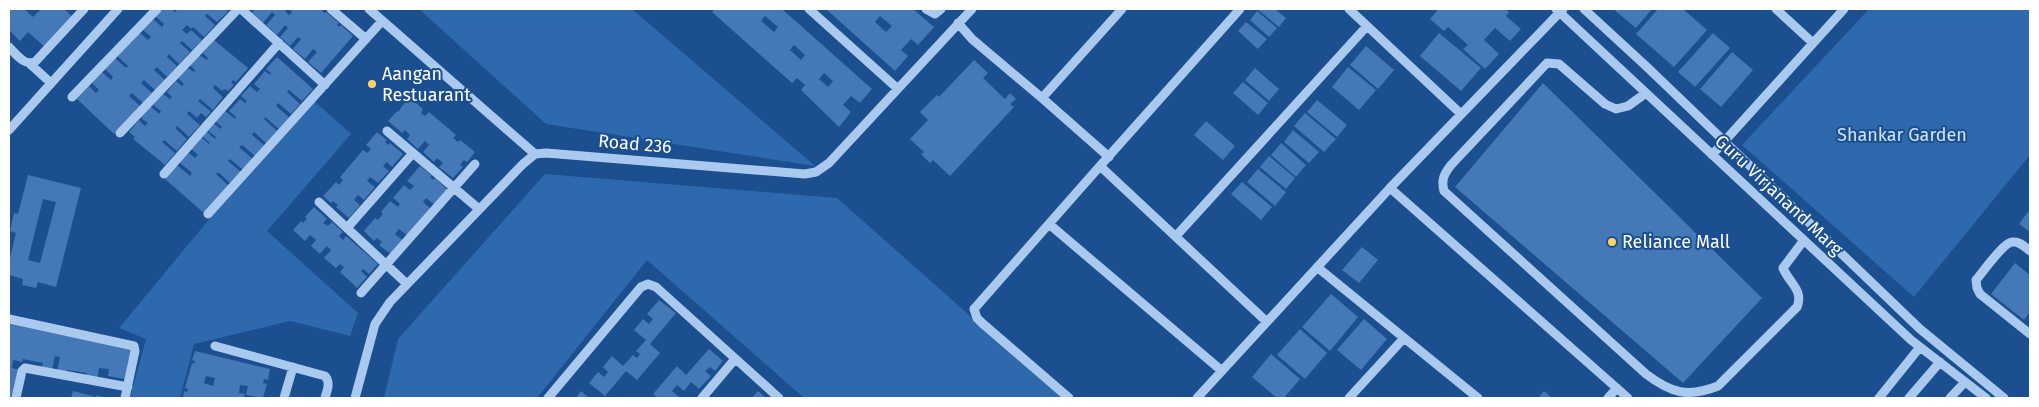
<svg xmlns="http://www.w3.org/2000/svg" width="2039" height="407" viewBox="0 0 2039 407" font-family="'Fira Sans',sans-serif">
<rect width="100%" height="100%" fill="#1b4f8f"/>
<path fill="#2e69ad" d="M419,9H632L815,166L546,124Z
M1869,9H2030V155L1914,297L1742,145Z
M314,101L351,134L267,231L358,313L350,336L290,321L194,344L180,398H130L146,339L119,328L206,223Z
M545,174L837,198L1063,398H804L647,260L537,398H384L398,339Z"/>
<path fill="#4478b7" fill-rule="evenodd" d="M9,9H24L33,17L41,9H64L74,18L46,48L28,32L20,41L9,30Z
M161,9H171L175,12L177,10L175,9H225L228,12L217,22L207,14L205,16L215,25L204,37L193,27L191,29L187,25L182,30L187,34L191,30L202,40L192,50L182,41L180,43L190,52L179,64L169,54L167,57L177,66L167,77L157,67L154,70L165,80L155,90L144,80L141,83L152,93L143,103L132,93L129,96L140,106L114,134L77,99L89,86L96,93L99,90L92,83L102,72L111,80L113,77L105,69L115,58L126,68L128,66L117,56L139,32L148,40L151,37L142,29L152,18L162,27L164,24L155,16Z
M255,9H287L285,11L289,15L292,12L289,9H324L322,11L324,13L326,12L339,23L337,25L339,27L341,25L353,36L321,73L308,62L317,52L313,49L305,59L293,49L301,39L298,37L290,46L280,37L288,28L285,25L277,35L266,25L275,15L272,12L263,23L252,13Z
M715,9H782L872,89L860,103L851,96L843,105L851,112L839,127L801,90L805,85L797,78L792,83L712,12ZM765,16L778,27L774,32L761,21ZM794,45L805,55L801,60L790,50ZM824,73L833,81L828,87L819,79Z
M826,9H913L934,27L918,45L911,39L901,50L908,56L895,71ZM880,16L892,26L886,32L875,22Z
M1257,9H1275L1286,18L1279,27Z
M1435,9H1505L1509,12L1506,16L1521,29L1510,41L1495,28L1484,40L1499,54L1485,69L1463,49L1468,45L1448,27L1444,31L1430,19L1437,11Z
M1613,9H1652L1636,28Z
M1658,9H1683L1707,30L1674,67L1636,34Z
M1257,11L1277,28L1269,37L1250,20Z
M1246,22L1267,39L1258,49L1238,31Z
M1439,33L1481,68L1461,91L1420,56Z
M1713,33L1730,48L1695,87L1678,72Z
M214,40L248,68L236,82L233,80L231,82L234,85L228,91L225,89L222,91L215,85L213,88L223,97L213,110L200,99L198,101L211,112L206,117L201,113L197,118L189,111L187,114L200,125L189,137L177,126L175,128L187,139L177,151L164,140L162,142L175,153L165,165L133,139L135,137L129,132L139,120L145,126L148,123L141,118L150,106L159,114L161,111L152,104L163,94L170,99L172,97L167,92L176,81L182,86L184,84L178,78L188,68L194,72L195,70L189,64L199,55L207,60L208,58L203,53Z
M1366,46L1394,70L1378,89L1350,65Z
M1732,52L1753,70L1721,107L1700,89Z
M277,57L313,89L302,101L289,90L287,92L300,104L291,114L278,103L276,106L289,117L279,129L265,117L264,119L277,131L266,143L254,132L252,135L264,145L255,156L242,145L239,147L253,159L243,170L230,159L228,161L241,172L231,184L218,172L216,174L229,186L205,214L165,179L177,165L190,176L192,173L179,162L188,152L195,158L198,155L191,149L201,137L209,144L210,143L202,136L206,131L215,139L216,137L207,130L213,123L221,129L222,127L215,121L224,110L235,119L236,117L229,111L240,99L245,103L247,101L241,96L250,86L257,92L260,89L254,84L265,71L270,75L271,73L266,69Z
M974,60L988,73L983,78L1005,99L1010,93L1016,99L1010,104L1014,107L950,176L933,160L930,163L921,154L924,152L910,139L928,120L920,112L937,95L939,97Z
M1348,67L1376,90L1359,110L1332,87Z
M1255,68L1279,89L1269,101L1245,80Z
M1243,82L1268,103L1258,115L1233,93Z
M1543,83L1762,298L1683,383L1455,187Z
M409,97L423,109L421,113L425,116L429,112L456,135L453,138L458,142L460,140L475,152L467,162L464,160L460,165L463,167L453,178L439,167L443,163L437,158L434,162L423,152L429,145L425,141L418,149L407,139L410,135L405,130L402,133L388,121L397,111L398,112Z
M1317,100L1347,125L1337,137L1307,112Z
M1305,113L1336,139L1324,152L1294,126Z
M1206,121L1235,146L1223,160L1194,135Z
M1293,130L1319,152L1309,163L1284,142Z
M377,132L387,140L385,142L388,145L390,143L403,154L392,167L387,162L383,166L389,171L378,183L370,177L367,181L375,187L364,200L358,195L354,200L360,205L349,218L336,207L338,205L333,201L331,203L323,196L336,182L339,185L343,180L340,177L363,150L367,153L371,149L366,145Z
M1281,143L1306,165L1296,177L1271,155Z
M1269,156L1295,178L1286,189L1260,167Z
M420,166L432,176L430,177L433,180L435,178L448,190L435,205L426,198L423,202L431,209L408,236L399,229L395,234L404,241L392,255L379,245L382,242L377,238L374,241L364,231L375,218L378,220L383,214L381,212L390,201L398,207L400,204L393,198L404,185L410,190L414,186L407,181Z
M1258,169L1286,192L1275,206L1247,182Z
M28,175L81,188L56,287L38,282L36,288L22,285L23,279L9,275V262L16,233L10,231L14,213L18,214ZM43,199L56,202L40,263L28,260Z
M1242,182L1272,207L1261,220L1231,194Z
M314,207L327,219L323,223L328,226L332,222L343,232L339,236L343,240L346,236L378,264L369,274L363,269L361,271L367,277L357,288L340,272L344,267L340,264L336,268L324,258L331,250L327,246L320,254L311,246L316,240L310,235L305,241L293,230L301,221L303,223L307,219L305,217Z
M2030,209V232L2019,224Z
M1362,247L1378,260L1359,283L1342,270Z
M2015,263L2030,275V312L2024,320L1991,294Z
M1331,294L1358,317L1330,351L1302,327Z
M659,300L676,313L650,344L660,353L637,380L626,371L605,396L589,383L598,372L604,377L608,372L603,367L612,356L623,366L633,355L637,358L640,354L636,351L646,340L634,330L643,319L649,324L653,319L647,314Z
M1364,319L1387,339L1361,370L1337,350Z
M9,324L131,349L125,379L108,376L109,369L99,368L97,380L86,377L87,373L67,370V373L57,371L60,357L55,356L52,370L42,368L43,363L23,359L22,362L13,360L12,368L20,370L14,398H9Z
M1300,329L1327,353L1305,379L1277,355Z
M709,349L723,361L715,371L710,367L705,371L711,376L699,389L691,382L684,391L677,385L672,391L679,397L678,398H658L653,394L677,366L686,375Z
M195,351L270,369L268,380L264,379L263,383L267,384L263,398L246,395L248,386L240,385L239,393L245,394L244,398H183L184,391L187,392L188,389L185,388L192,363L194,364L195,361L192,360ZM206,376L215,378L213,386L204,383Z
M1271,354L1300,379L1284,398H1277L1252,377Z
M73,391L96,397V395L108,398H71Z
M581,391L589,398H576Z
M758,391L766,398H752Z
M1544,391L1552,398H1538Z"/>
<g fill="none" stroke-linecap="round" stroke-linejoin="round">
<path stroke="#a9c9ee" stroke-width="9" d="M241,9L325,85
M331,9L366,39
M369,9L535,154
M809,9L898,89
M926,9L935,14L941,9
M1240,9L1100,166L1267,322
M1349,9L1461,114
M1556,9L1911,340L1986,398
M1584,9L1647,67L1920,329L2004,398
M1776,9L1813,43
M958,23L972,39L1042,98L1109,157
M9,47C16,54 24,66 35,62L84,9
M30,64L51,83
M1646,93L1628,106L1616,109L1605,104L1559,64L1547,63L1451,165C1444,174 1441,180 1444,191L1646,374C1671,393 1688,398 1718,386L1797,307C1804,290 1789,283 1783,268L1804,240
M72,97L157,9
M1042,98L1122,9
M9,130L118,9
M387,131L479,209
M120,133L238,9
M1712,155L1844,9
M164,174L279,43
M1390,188L1628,398
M319,202L407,284
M208,214L382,21
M1049,224L1222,371
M347,228L413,153
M1176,236L1367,26
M2030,251C2025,247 2020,241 2012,242C2003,243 1983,272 1976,280L1977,288L1980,294L2030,334
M1317,267L1478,398
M361,293L475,164
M9,319L134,346L135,351L125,398
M215,346L325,376C331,383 327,390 325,398
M16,398L22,371L25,368L128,387
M284,398L293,367
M355,398L375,324L390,302L523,164L535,154L546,153L805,174L816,172L829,163L972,9
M548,398L641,287L648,284L656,287L779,398
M702,398L735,359
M1069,398L982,323L977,318L974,309L1100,166
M1197,398L1390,188L1563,9
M1349,398L1404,338
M1608,398L1617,388
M1879,398L1920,347
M1909,398L1940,362
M1950,398L1965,382"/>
</g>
<g fill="#ffd166" stroke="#1b4f8f" stroke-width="2">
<circle cx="372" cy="84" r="5"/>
<circle cx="1612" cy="242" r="5"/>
</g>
<g text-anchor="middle" stroke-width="4" stroke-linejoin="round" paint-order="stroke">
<g font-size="18" fill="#fff" stroke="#1b4f8f" text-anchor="start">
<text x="382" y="80">Aangan<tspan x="382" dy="21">Restuarant</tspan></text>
<text x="1622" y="248">Reliance Mall</text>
</g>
<g font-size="18" fill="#cfe3fa" stroke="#1b4f8f">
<text x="1902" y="141">Shankar Garden</text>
</g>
<g font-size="18" fill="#fff" stroke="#1b4f8f">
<text transform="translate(635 144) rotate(5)" y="6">Road 236</text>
<text transform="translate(1779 195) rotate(43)" y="6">Guru Virjanand Marg</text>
</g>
</g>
<rect width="2039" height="407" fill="none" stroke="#ffffff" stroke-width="20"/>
</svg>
